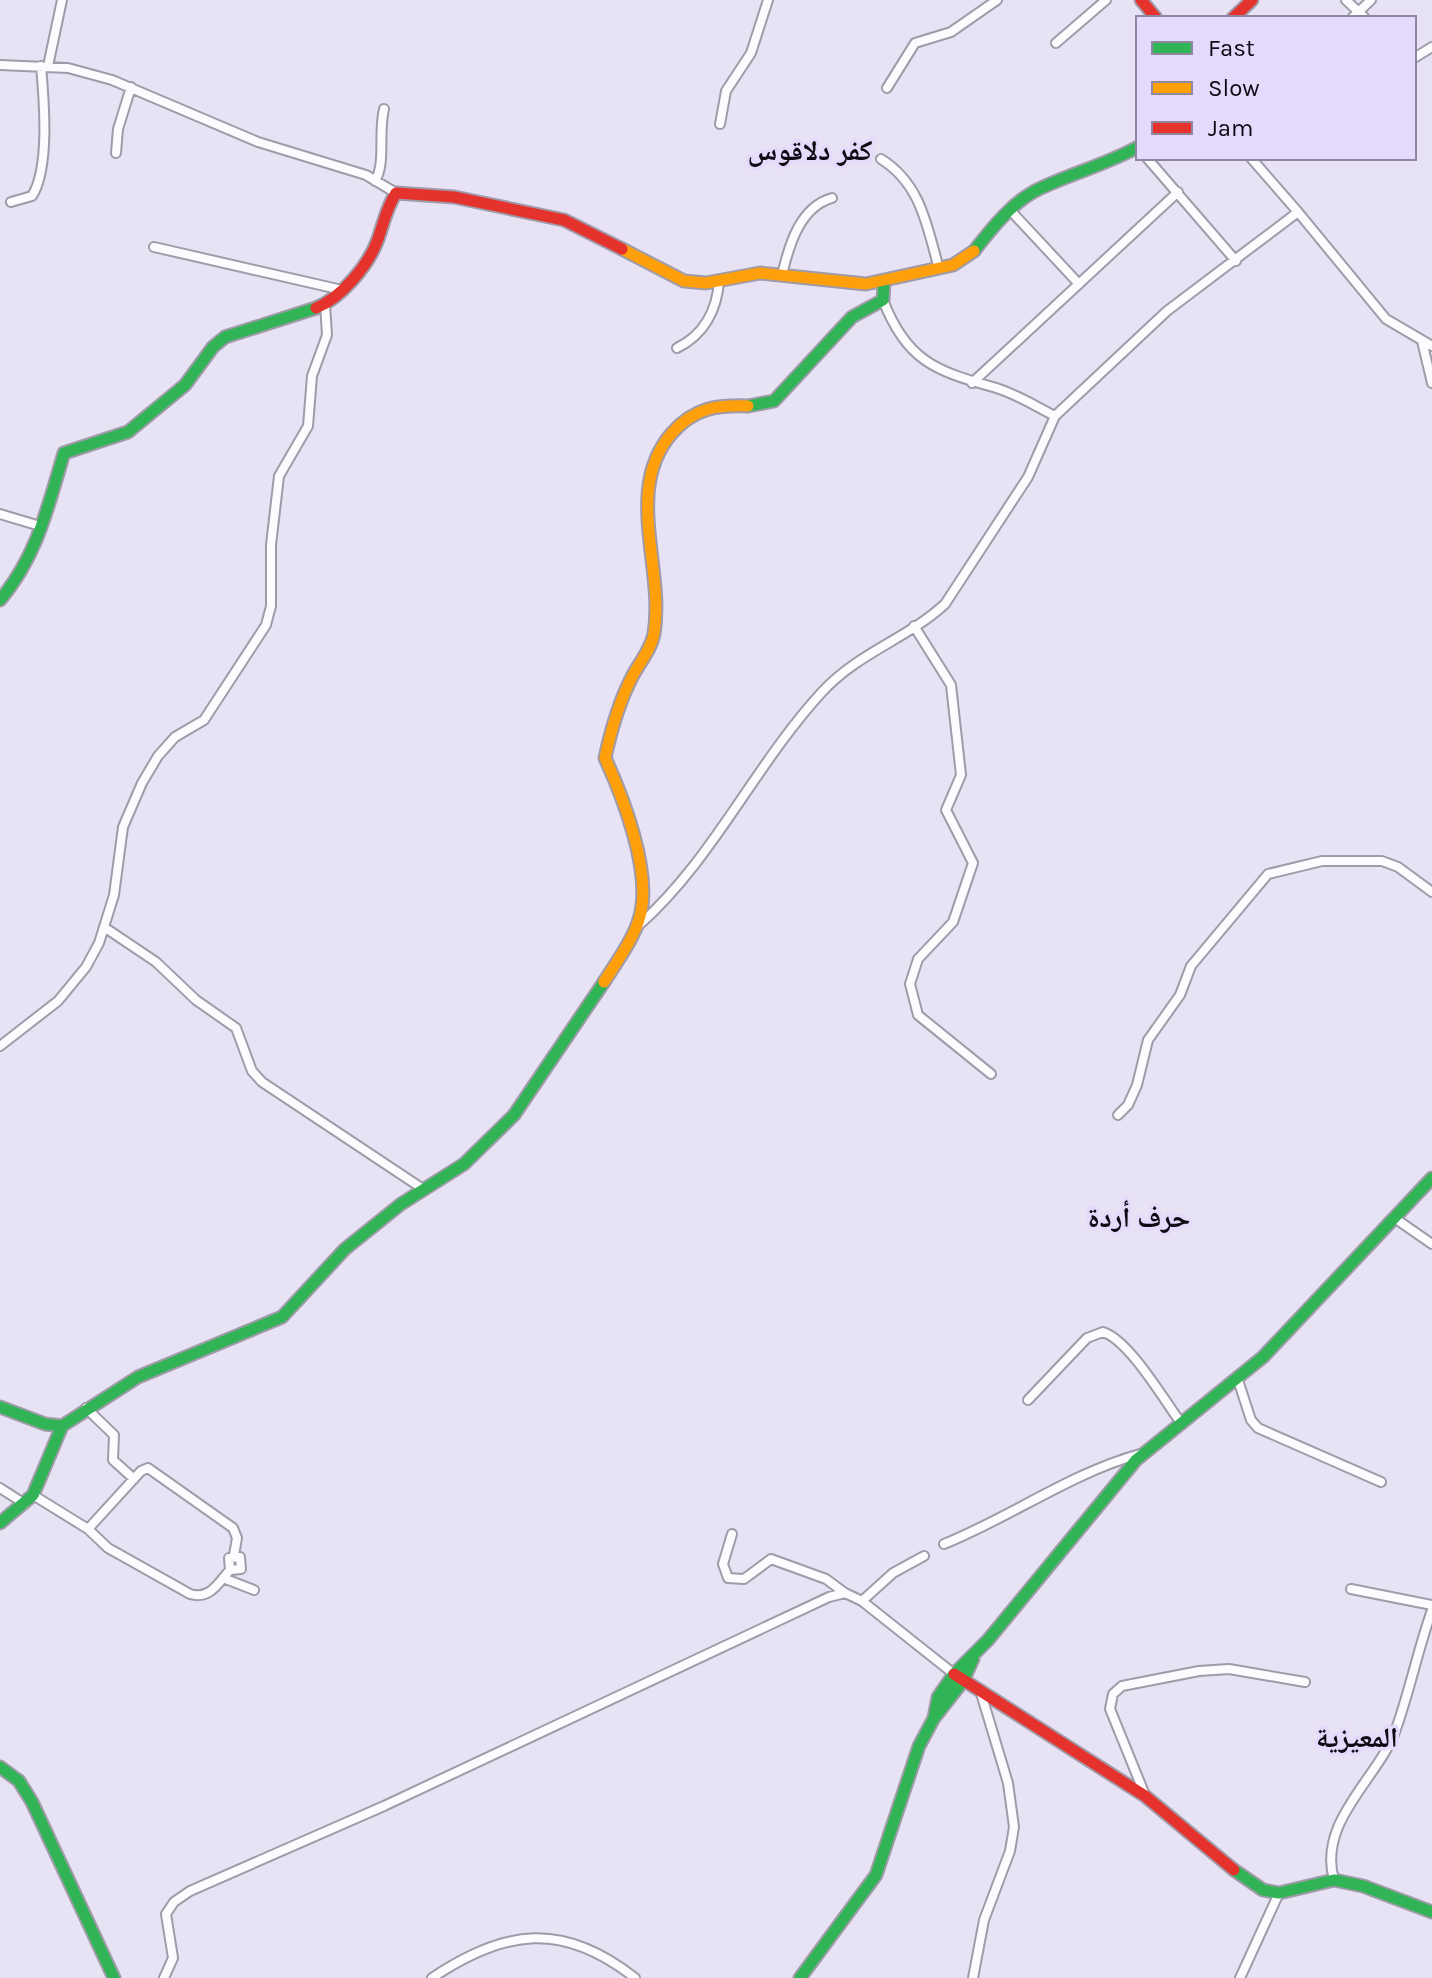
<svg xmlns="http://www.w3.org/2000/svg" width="1432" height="1978" viewBox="0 0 1432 1978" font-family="Karla,'Noto Naskh Arabic',sans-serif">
<rect width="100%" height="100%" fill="#e8e3f4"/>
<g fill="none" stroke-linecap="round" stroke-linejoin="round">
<defs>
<path id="street" d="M1346,0L1365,18
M1352,18L1371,0
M1056,43L1106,0
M1414,58L1432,47
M0,65L68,68L112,80L258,142L366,175L396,193
M48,66L62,0
M887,88L915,43L951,32L997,0
M720,124L726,91L751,53L768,0
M116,153L118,129L131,87
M1147,158L1236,261
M881,159C921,184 927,226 939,269
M375,181C386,164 378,133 384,109
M11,202L32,196C50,168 44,99 41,66
M1010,210L1079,284
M1298,212L1386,319L1432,346
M154,247L342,290
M782,275C789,245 800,207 832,198
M883,300C906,360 935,371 993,387C1015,393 1035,406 1055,416
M1422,341L1432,383
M677,348C704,335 717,310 719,281
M972,383L1178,192
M0,514L40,526
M914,626L951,685L961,775L946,810L973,863L953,922L918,959L910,984L918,1015L991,1074
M638,926C713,860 754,766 822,692C859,652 907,639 945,604L1028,477L1055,416L1167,311L1298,212L1251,158
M104,927L156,962L196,1000L236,1028L252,1071L262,1082L423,1189
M0,1046L58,1001L86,967L99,943L114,895L123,827L142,783L158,756L175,737L204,720L266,625L271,606V545L279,476L308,426L312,376L327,335L325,304
M1118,1115L1128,1105L1137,1085L1148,1040L1180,995L1191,966L1268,874L1322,861H1382L1398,867L1432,892
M1396,1219L1432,1244
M1238,1380L1251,1420L1258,1428L1381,1482
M1028,1400L1087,1338L1103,1332C1129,1340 1164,1400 1181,1423
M86,1408L114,1435L113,1460L134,1479
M0,1488L25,1504
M33,1495L88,1529L108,1548L190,1594C210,1600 218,1583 230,1570L241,1569L240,1557L229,1558L230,1570
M88,1529L141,1471L148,1468L233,1528L237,1538L234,1555
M732,1534L723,1564L728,1578L744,1579L771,1559L826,1579L845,1593
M944,1544C1011,1517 1071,1473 1140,1454
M223,1578L254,1590
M1351,1589L1432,1605
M862,1601L893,1573L924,1556
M1145,1795L1110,1709L1113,1694L1122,1686L1199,1671L1229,1669L1305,1682
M1334,1880C1317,1821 1379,1778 1396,1729C1410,1690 1418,1649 1432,1610
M164,1978L173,1958L166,1914L174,1902L190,1891L384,1806L829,1597L845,1593L862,1601L954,1674
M432,1978C505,1929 563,1921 635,1978
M973,1978L984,1920L1010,1851L1014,1827L1008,1783L980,1690
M1240,1978L1279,1893"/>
<path id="fast" d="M974,251C992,228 1014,200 1041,188C1073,173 1107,164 1138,147
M748,406L774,401L852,317L883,300L884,282
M0,600C37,557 48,506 64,453L128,432L185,385L213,347L225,337L316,308
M0,1407L45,1424L62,1426
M0,1523L33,1495L62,1426L138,1377L282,1317L345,1249L401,1204L464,1164L514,1115L604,982
M934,1718L938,1697L954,1674L988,1640L1136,1460L1263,1357L1432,1178
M0,1767L19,1781L32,1802L114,1978
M1234,1870L1263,1890L1279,1893L1334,1880L1363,1886L1432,1912
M800,1978L876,1875L919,1746L934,1718L963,1681L973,1659"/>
<path id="slow" d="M622,249L684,281L706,283L760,273L866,284L953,265L974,251
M604,982C616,963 635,937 640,916C652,872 623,797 605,758C611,730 619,702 632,677C639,663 651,650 654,634C665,568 623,489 672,433C694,408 716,405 748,406"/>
<path id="jam" d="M1141,0L1156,18
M1233,18L1252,0
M316,308C341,298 369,265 378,239C384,222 386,209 396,193L454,197L564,220L622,249
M954,1674L1145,1796L1234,1870"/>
</defs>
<use href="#street" stroke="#9f9ba8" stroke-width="12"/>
<use href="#fast" stroke="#9f9ba8" stroke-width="15"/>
<use href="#slow" stroke="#9f9ba8" stroke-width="15"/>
<use href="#jam" stroke="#9f9ba8" stroke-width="15"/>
<use href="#street" stroke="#fcfbfd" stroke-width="8"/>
<use href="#fast" stroke="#30b455" stroke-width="11"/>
<use href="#slow" stroke="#ff9f0a" stroke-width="11"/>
<use href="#jam" stroke="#e5322d" stroke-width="11"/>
</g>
<g text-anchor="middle" stroke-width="7" stroke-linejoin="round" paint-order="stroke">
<g font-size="28" font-weight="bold" fill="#0d0a14" stroke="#e4dbfc">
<text x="810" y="160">كفر دلاقوس</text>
<text x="1139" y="1227">حرف أردة</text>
<text x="1357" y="1747">المعيزية</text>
</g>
</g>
<rect x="1136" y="16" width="280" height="144" fill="#e4dbfc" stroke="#8e879f" stroke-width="2"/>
<rect x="1152" y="42" width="40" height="12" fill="#30b455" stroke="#8e879f" stroke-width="2"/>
<text x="1208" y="56" font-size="24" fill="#0d0a14">Fast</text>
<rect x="1152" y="82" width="40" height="12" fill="#ff9f0a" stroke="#8e879f" stroke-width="2"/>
<text x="1208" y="96" font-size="24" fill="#0d0a14">Slow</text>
<rect x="1152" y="122" width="40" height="12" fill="#e5322d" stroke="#8e879f" stroke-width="2"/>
<text x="1208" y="136" font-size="24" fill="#0d0a14">Jam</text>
</svg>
